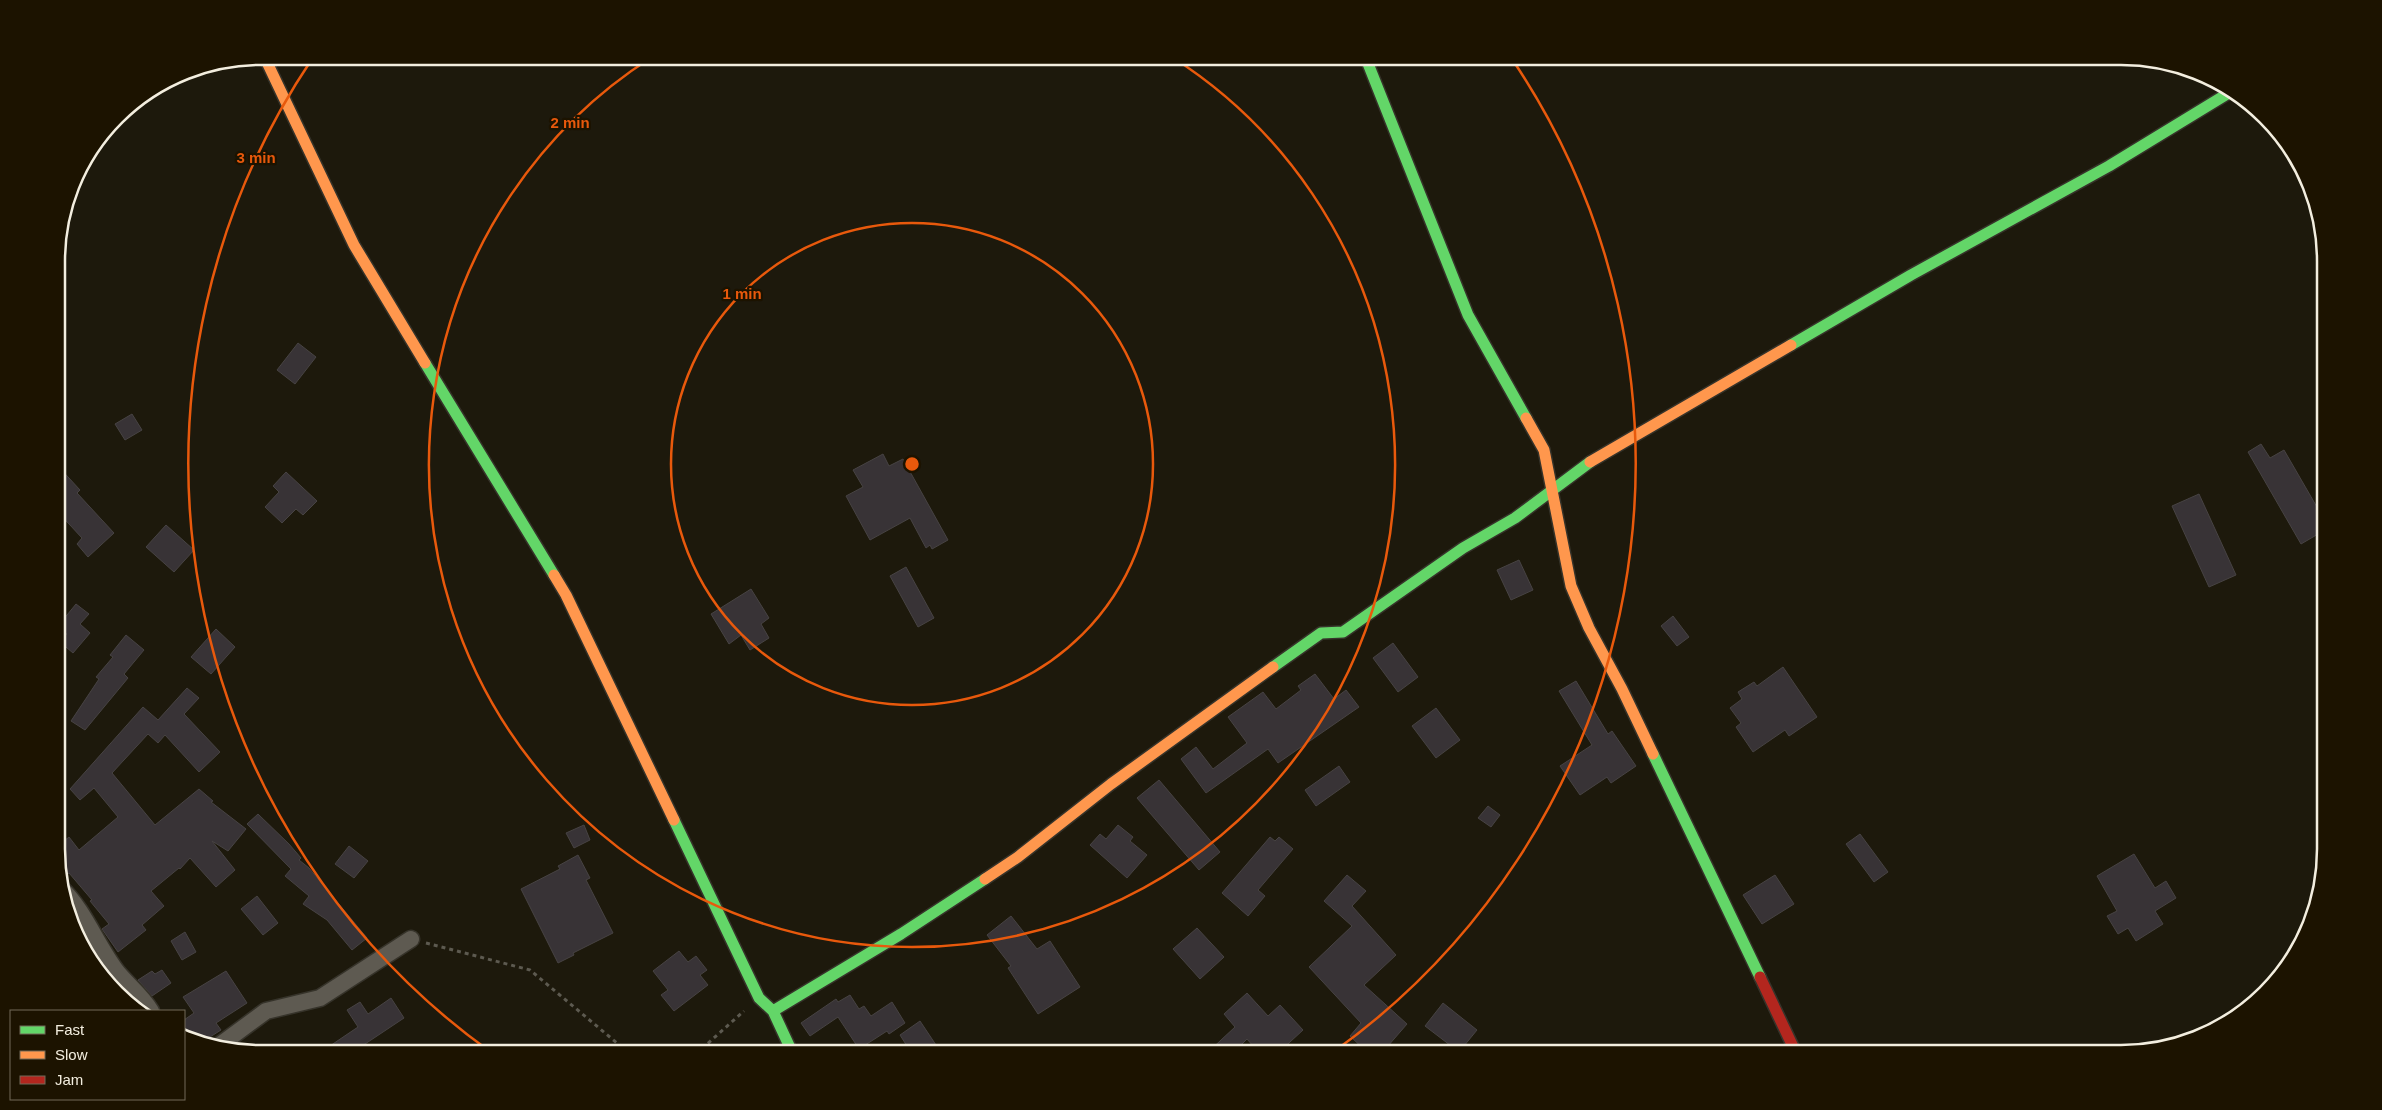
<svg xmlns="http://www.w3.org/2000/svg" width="2382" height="1110" viewBox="0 0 2382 1110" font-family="Helvetica,sans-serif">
<rect width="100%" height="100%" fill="#1d190c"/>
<path fill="#383336" stroke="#474343" d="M298,343L316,357L295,384L277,370Z
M132,414L142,430L125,440L115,424Z
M2261,444L2270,458L2284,450L2325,521V530L2301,544L2248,452Z
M883,454L889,466L903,459L948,540L932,549L930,545L926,548L910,518L870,540L846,496L863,487L853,470Z
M57,465L80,490L77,493L114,533L88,557L77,544L82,538L57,511Z
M286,472L317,501L303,515L296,509L282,523L265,507L279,492L273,486Z
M2199,494L2236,575L2209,587L2172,506Z
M166,525L194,550L174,572L146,547Z
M1519,560L1533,590L1511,600L1497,570Z
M906,567L934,618L918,627L890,576Z
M751,589L769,618L761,624L769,638L750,650L741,635L729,644L711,614Z
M76,604L89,614L80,624L90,633L73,653L60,642L67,634L58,626Z
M1673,616L1689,637L1677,646L1661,626Z
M216,629L235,647L211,674L191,657Z
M126,635L144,650L124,674L128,678L85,730L71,721L99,679L96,677L113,657L110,655Z
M1393,643L1418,677L1398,692L1373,658Z
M1783,667L1817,717L1789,736L1785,730L1753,752L1736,727L1741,723L1730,708L1742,699L1738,692L1754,682L1757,686Z
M1315,674L1334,699L1346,690L1359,707L1278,763L1268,749L1206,793L1181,759L1196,747L1213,769L1247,743L1228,717L1263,692L1276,709L1301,690L1298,686Z
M1576,681L1608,734L1612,731L1636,766L1611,783L1607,777L1580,795L1560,766L1592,745L1559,691Z
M187,688L199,698L184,714L220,752L199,772L165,735L158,743L148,734L112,773L155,825L199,789L213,801L211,802L246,829L228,851L212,841L235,870L216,887L190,858L180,869L179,868L151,891L164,906L142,925L146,930L118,952L102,929L109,924L90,901L92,900L69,873L63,878H59L58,876V846L69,837L79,850L118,817L94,788L80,800L70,789L143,707L158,720Z
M1436,708L1460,740L1436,758L1412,726Z
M1339,766L1350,782L1316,806L1305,790Z
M1159,780L1220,852L1199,870L1137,798Z
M1488,806L1500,815L1491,827L1478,818Z
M258,814L289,844L301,858L299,860L309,868L367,938L352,950L327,920L303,904L309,896L285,876L291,869L247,824Z
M584,825L590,840L574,848L566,833Z
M1118,825L1133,837L1130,841L1147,855L1127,878L1090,845L1100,834L1106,839Z
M1860,834L1888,872L1874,882L1846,844Z
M1270,837L1275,841L1279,837L1293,849L1258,890L1265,896L1248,916L1222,893Z
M349,846L368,861L354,878L335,864Z
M2134,854L2155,888L2166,881L2176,898L2155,911L2163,924L2136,941L2128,928L2118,934L2107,916L2117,911L2097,876Z
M578,855L590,878L586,880L613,933L573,953L574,955L558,963L521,889L560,869L558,866Z
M1347,875L1366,891L1352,906L1396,955L1364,985L1407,1024L1381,1054H1369L1350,1036L1361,1023L1309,967L1352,926L1324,901Z
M1775,875L1794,904L1762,924L1743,895Z
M257,896L278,923L263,935L241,909Z
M1011,916L1037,949L1050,941L1080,987L1038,1014L1008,968L1011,966L987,935Z
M1197,928L1224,957L1200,979L1173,949Z
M185,932L196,952L182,960L171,941Z
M679,951L688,962L696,956L707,970L700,975L708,985L674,1011L661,995L668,990L653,971Z
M162,970L171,983L152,996L138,980L152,971L155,974Z
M226,971L247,1003L216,1023L221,1030L202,1042L193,1040L184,1026V1020L194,1013L183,997Z
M121,990L135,1006L133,1008L117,992Z
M1247,993L1268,1016L1280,1005L1303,1030L1277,1054H1260L1247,1039L1232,1054H1206L1235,1027L1224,1014Z
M850,995L859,1009L864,1006L871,1016L892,1002L905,1023L889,1034L887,1031L859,1049L838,1017L810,1036L801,1023L836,999L838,1002Z
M391,998L404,1018L350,1054H318L358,1027L347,1010L360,1002L368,1014Z
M1443,1003L1477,1030L1459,1052L1425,1026Z
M920,1021L942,1054H912L900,1035Z"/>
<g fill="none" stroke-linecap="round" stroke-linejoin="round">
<defs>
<path id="street" d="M61,888C85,911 97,946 118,973C129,986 142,996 151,1011
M220,1045L266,1011L320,998L411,939"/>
<path id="fast" d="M1365,56L1468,315L1526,418
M1791,345L1911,275L2109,166L2232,91
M425,363L554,575
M1273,667L1321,633L1343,632L1463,548L1515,518L1590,462
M1653,754L1760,977
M674,820L759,998L773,1011L793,1054
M773,1011L901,934L985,879"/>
<path id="slow" d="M264,56L354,245L425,363
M1526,418L1544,450L1571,586L1589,628L1622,689L1653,754
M1590,462L1791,345
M554,575L566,595L674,820
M985,879L1018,857L1111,784L1273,667"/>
<path id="jam" d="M1760,977L1796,1053"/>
</defs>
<use href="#street" stroke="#36332a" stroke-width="19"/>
<use href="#fast" stroke="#36332a" stroke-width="14"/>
<use href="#slow" stroke="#36332a" stroke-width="14"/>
<use href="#jam" stroke="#36332a" stroke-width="14"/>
<path stroke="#5d5a50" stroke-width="3" stroke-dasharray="4 4" stroke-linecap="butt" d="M426,943L530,970L630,1054
M696,1054L744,1011"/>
<use href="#street" stroke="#5e5a51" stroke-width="16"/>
<use href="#fast" stroke="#63d668" stroke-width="11"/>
<use href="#slow" stroke="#ff974d" stroke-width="11"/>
<use href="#jam" stroke="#b3261e" stroke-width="11"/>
</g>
<g fill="none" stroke="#e8590c" stroke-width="2.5">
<circle cx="912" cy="464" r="241"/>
<path d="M1172 57A483 483 0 1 1 652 57"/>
<path d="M492 1053A724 724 0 0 1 312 59M1512 59A724 724 0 0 1 1332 1053"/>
</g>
<path d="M0 0H2382V1110H0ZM261 65H2121A196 196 0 0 1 2317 261V849A196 196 0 0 1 2121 1045H261A196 196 0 0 1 65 849V261A196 196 0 0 1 261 65Z" fill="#1c1300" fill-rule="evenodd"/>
<path fill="none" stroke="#f3eedf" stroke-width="2.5" d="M261 65H2121A196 196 0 0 1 2317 261V849A196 196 0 0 1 2121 1045H261A196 196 0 0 1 65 849V261A196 196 0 0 1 261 65Z"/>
<circle cx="912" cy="464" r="8" fill="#e8590c" stroke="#1c1300" stroke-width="2.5"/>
<g font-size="15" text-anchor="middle" font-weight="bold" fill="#e8590c" stroke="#1c1300" stroke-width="4.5" stroke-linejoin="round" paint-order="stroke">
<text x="570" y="128">2 min</text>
<text x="256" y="163">3 min</text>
<text x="742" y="299">1 min</text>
</g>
<rect x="10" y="1010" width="175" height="90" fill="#1c1300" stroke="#726b59"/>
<rect x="20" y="1026" width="25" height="8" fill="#63d668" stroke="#726b59"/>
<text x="55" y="1035" font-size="15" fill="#f3eedf">Fast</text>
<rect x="20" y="1051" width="25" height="8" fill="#ff974d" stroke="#726b59"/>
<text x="55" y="1060" font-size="15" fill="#f3eedf">Slow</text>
<rect x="20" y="1076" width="25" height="8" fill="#b3261e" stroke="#726b59"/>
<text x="55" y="1085" font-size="15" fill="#f3eedf">Jam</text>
</svg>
